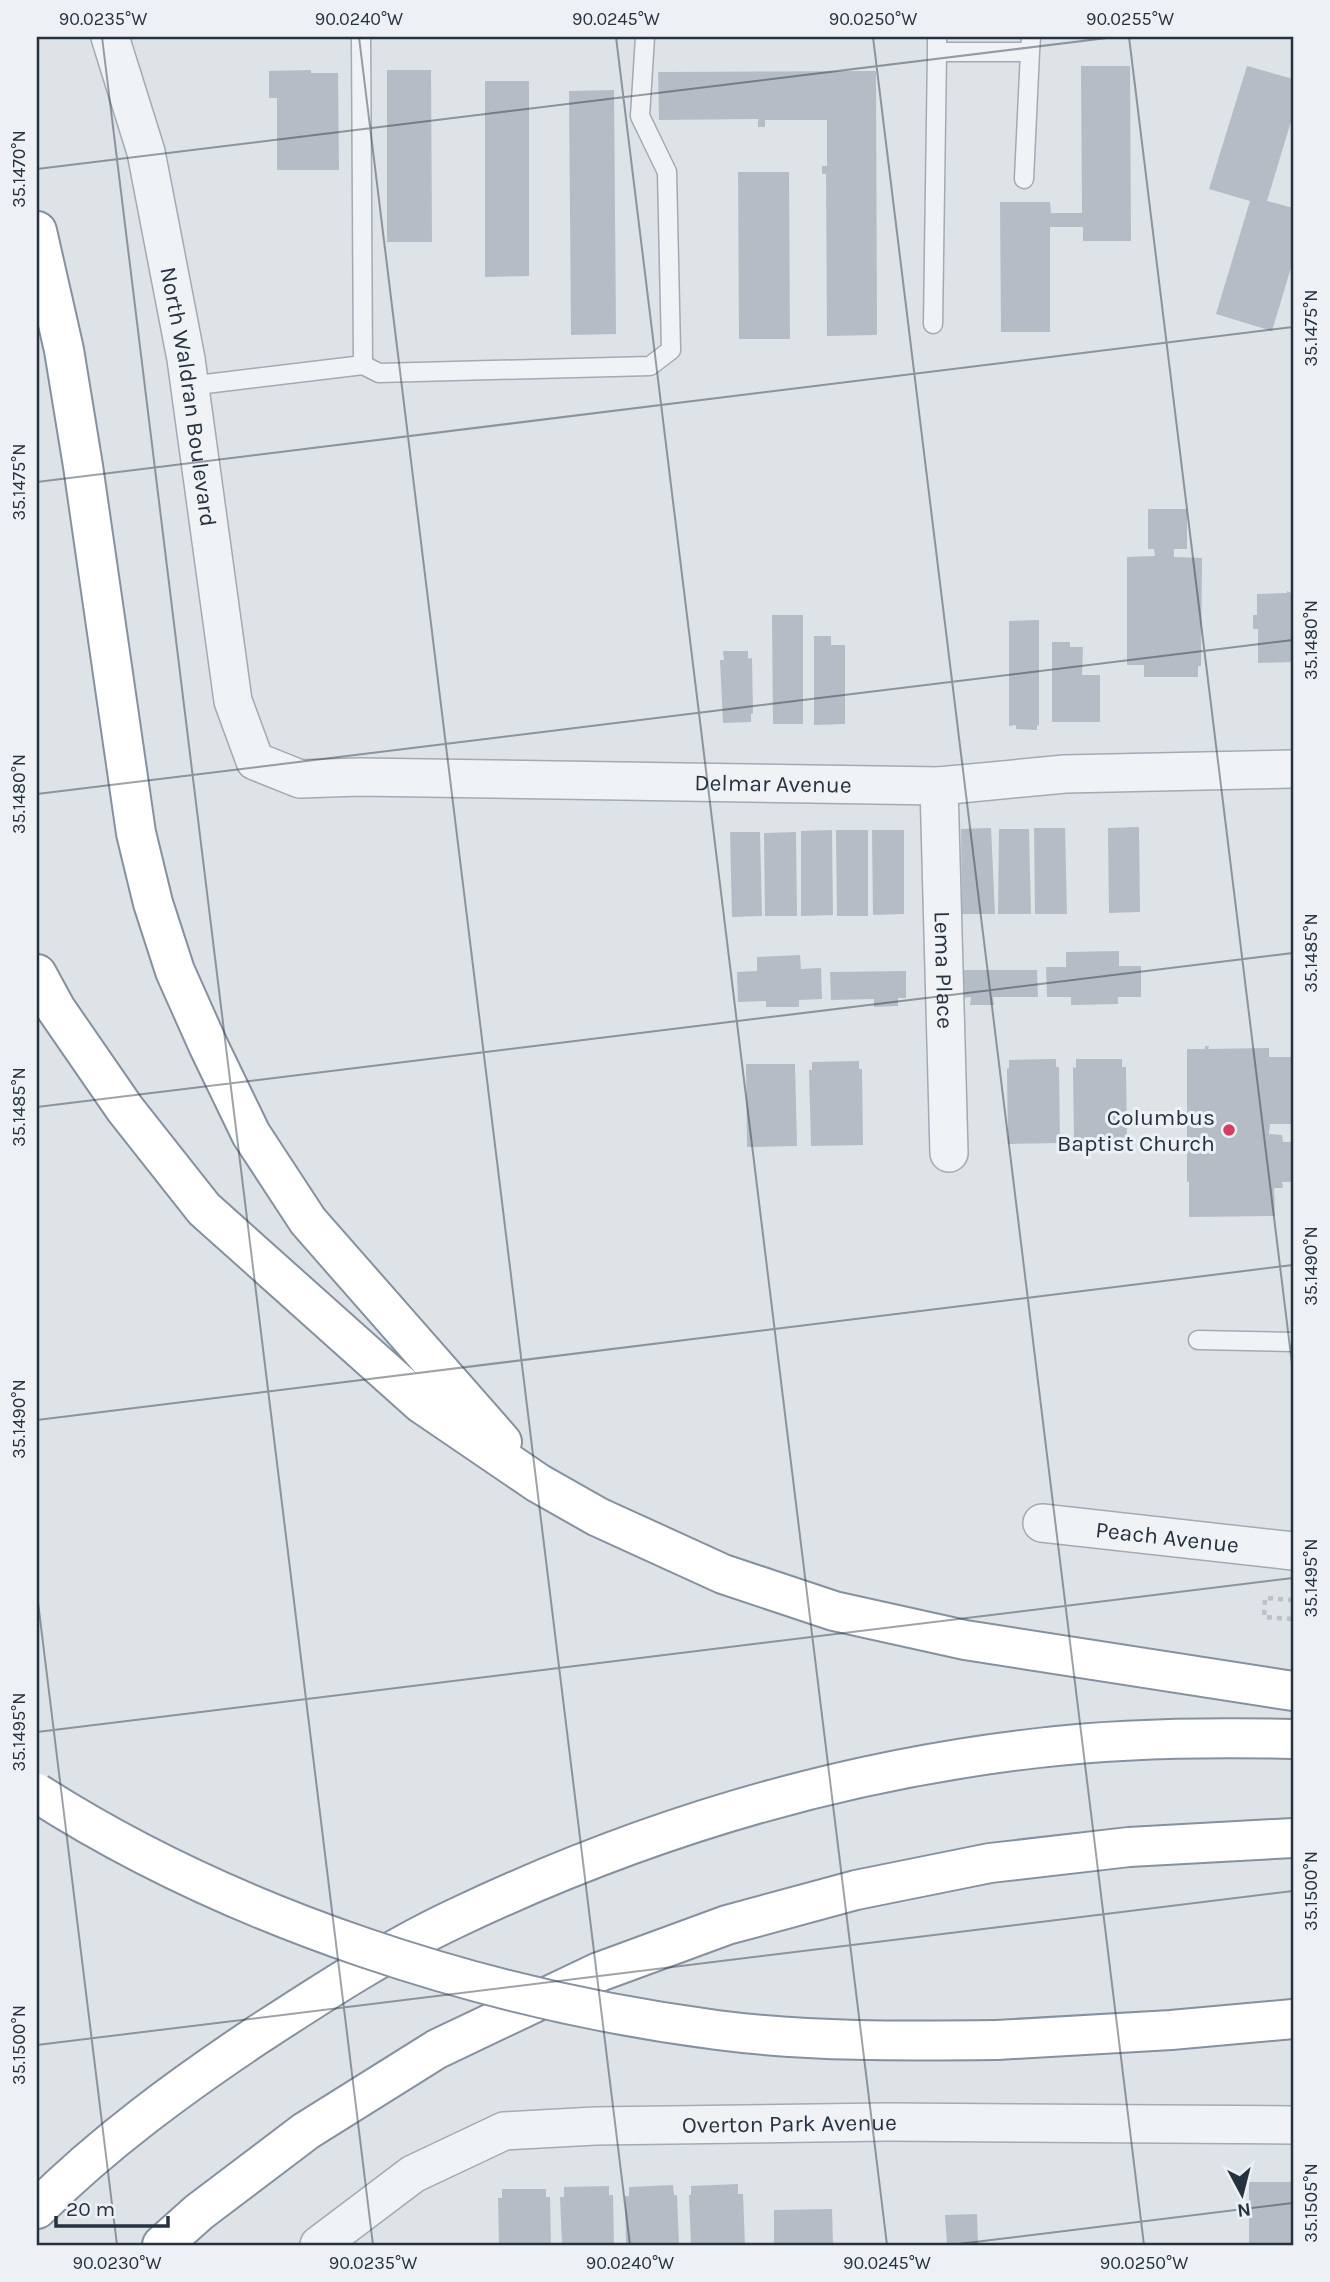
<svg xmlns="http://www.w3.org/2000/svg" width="1330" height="2282" viewBox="0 0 1330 2282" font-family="Karla,sans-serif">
<rect width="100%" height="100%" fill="#dee3e8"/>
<path fill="#b5bcc5" d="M1081,66H1130L1131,241H1083V227H1050V332H1001L1000,202H1050L1051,213H1082Z
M1247,66L1293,79V115L1267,201L1293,208V261L1272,331L1216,314L1250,201L1209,189Z
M311,70V73H338L339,170H277V98H269V71Z
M387,70H431L432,242H387Z
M876,71L877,335L827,336L826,174H822V166H827V120H765V127H758V119L659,120L658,72Z
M485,81H529V276L485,277Z
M614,90L616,334L571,335L569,91Z
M738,172H789L790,339H739Z
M1148,509H1187V549H1174V557L1202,558L1201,666H1198V677H1144V665H1127V557L1155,556L1154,549H1148Z
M1287,591L1293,594V662L1258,663V629H1253V615H1257V594L1287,593Z
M772,615H803V724H773Z
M1039,620V726L1037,725V730L1016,729V725L1009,726V621Z
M814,636H831V645H845V724L814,725Z
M1052,642H1070V647H1083L1082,675H1100V722H1052Z
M723,651H748V659L752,658L753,714H751V722L723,723L720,660H724Z
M1139,827L1140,912L1109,913L1108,828Z
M991,828L995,914H962L961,829Z
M1034,828H1065L1067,914H1035Z
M999,829H1029L1031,914H998Z
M832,830L833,915L801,916V831Z
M836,830H868V916H837Z
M872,830H904V914L873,915Z
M730,832H760L762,916L732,917Z
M796,832L797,916H765L764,833Z
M1119,951V966H1141V997H1118V1004L1071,1005V997H1047L1046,967H1066V952Z
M800,955L801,969L821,968L822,999L799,1000V1007H766V1001L738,1002L737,972L757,971V957Z
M962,970H1037L1038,997H993L994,1005H970L971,997L962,998Z
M906,971V998H898V1006L874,1007V999L831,1000L830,972Z
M1205,1046H1209L1208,1049L1269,1048V1057H1293V1124H1270L1269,1134L1282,1135L1283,1142H1293V1182H1282L1283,1188H1274L1275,1216L1189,1217V1182H1187V1049H1205Z
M1056,1059V1067H1059L1060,1143L1008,1144L1007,1069L1009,1068V1060Z
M1076,1059H1122V1067H1126L1127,1143L1074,1144L1073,1067L1076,1068Z
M859,1061V1069H862L863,1145L811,1146L809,1070H812V1062Z
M746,1064H795L797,1146L747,1147Z
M1249,2182H1293V2245H1249Z
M738,2184V2194H743L745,2245H691L689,2195H691V2186Z
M673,2185L674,2195H677L679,2245H626L625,2196H629V2187Z
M609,2186V2195H613L614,2245H562L560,2197H564V2187Z
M502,2189H546V2197H550L551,2245H499L498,2198H502Z
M832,2209L833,2245H774V2210Z
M977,2214L978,2245H947L945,2215Z"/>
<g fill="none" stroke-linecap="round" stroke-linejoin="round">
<defs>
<path id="service" d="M361,37L363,365L379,373L650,366L671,350L667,172L640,116L645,37
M937,37V52H1030L1031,37
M1024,179L1030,52
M933,324L937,52
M189,386L363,365
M1198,1340L1293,1342"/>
<g id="minor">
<path id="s1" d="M110,37L146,152L186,359L233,701L255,761L300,779L359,777L939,786L1065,774L1293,769"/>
<path id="s2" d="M939,786L949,1153"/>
<path id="s3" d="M1042,1523L1293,1551"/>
<path id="s4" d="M319,2245L413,2174L504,2131L595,2126L888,2122L1293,2125"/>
</g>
<path id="motorway" d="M37,231L64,350L83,466L136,833L153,903L175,971L208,1045L251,1134L308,1221L502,1442
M37,974L56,1009L125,1109L204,1209L422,1404L538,1483L598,1517L723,1574L834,1611L965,1640L1293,1691
M997,2040L1171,2030L1293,2019
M37,2209C103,2143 181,2086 259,2034C322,1993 388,1950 456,1918C639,1831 836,1771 1038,1748C1122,1738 1209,1737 1293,1739
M162,2245L199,2212L306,2131L437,2049L599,1972L727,1925L856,1890L990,1863L1129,1847L1293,1838"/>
</defs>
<use href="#service" stroke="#a3aab2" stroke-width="21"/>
<use href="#minor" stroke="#a3aab2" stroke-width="40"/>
<use href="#motorway" stroke="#85919f" stroke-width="42"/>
<path stroke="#bbc1c6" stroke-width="4.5" stroke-dasharray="5 5" stroke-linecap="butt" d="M1293,1600L1265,1598L1264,1617L1293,1619"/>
<use href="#service" stroke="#f0f3f6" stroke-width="18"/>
<use href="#minor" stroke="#f0f3f6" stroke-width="37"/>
<use href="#motorway" stroke="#fff" stroke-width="38"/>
<defs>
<path id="motorway-bridge" d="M37,1793C234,1919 486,2000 717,2030C809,2042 904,2041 997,2040"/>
</defs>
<use href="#motorway-bridge" stroke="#85919f" stroke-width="42" stroke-linecap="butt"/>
<use href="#motorway-bridge" stroke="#fff" stroke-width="38"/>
</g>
<path fill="none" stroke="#26323f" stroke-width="2" stroke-opacity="0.45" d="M102,37L373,2245M359,37L630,2245M616,37L887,2245M873,37L1144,2245M1129,37L1293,1372M37,169L1115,37M37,482L1293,327M37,794L1293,640M37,1107L1293,953M37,1420L1293,1265M37,1594L117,2245M37,1732L1293,1578M37,2045L1293,1891M950,2245L1293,2203"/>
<circle fill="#d23e62" stroke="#edf1f5" stroke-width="2.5" cx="1229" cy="1130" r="7"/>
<g text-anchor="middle" stroke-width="6" stroke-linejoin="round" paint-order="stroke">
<g font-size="23" fill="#26323f" stroke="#edf1f5">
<text dy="8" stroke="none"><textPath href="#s1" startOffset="369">North Waldran Boulevard</textPath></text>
<text dy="8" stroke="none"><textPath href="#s1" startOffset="1262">Delmar Avenue</textPath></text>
<text dy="8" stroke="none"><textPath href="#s2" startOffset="184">Lema Place</textPath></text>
<text dy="8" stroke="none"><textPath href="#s3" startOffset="126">Peach Avenue</textPath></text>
<text dy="8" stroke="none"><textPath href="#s4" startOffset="504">Overton Park Avenue</textPath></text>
</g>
<g font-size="23" fill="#26323f" stroke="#edf1f5" text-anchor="end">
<text x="1215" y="1125">Columbus<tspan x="1215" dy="26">Baptist Church</tspan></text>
</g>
</g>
<rect width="1330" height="2282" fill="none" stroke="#edf1f5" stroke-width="77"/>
<g transform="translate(1242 2194) rotate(173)" stroke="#edf1f5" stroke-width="5" paint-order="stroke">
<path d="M0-5L12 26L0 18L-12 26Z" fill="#26323f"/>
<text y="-10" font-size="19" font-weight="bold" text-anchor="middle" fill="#26323f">N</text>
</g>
<path d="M56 2216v10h112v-10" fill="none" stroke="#26323f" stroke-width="3.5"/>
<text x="66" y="2216" font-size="21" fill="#26323f" stroke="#edf1f5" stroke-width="5" paint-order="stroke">20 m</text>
<rect x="38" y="38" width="1254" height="2206" fill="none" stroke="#26323f" stroke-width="2.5"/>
<g font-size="18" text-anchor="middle" fill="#26323f">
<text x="103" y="25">90.0235°W</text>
<text x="359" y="25">90.0240°W</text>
<text x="616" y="25">90.0245°W</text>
<text x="873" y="25">90.0250°W</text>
<text x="1130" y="25">90.0255°W</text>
<text transform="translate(19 169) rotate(-90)" y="6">35.1470°N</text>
<text transform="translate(1311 328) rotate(-90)" y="6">35.1475°N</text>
<text transform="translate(19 482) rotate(-90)" y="6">35.1475°N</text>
<text transform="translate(1311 640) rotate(-90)" y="6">35.1480°N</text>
<text transform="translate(19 794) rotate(-90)" y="6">35.1480°N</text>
<text transform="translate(1311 953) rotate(-90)" y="6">35.1485°N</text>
<text transform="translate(19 1107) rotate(-90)" y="6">35.1485°N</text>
<text transform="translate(1311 1266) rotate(-90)" y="6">35.1490°N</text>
<text transform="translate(19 1419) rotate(-90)" y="6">35.1490°N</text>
<text transform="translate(1311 1578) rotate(-90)" y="6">35.1495°N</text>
<text transform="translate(19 1732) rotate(-90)" y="6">35.1495°N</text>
<text transform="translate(1311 1891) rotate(-90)" y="6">35.1500°N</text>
<text transform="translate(19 2045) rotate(-90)" y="6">35.1500°N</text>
<text transform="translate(1311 2203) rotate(-90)" y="6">35.1505°N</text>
<text x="117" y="2269">90.0230°W</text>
<text x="373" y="2269">90.0235°W</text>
<text x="630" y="2269">90.0240°W</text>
<text x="887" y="2269">90.0245°W</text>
<text x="1144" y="2269">90.0250°W</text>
</g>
</svg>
